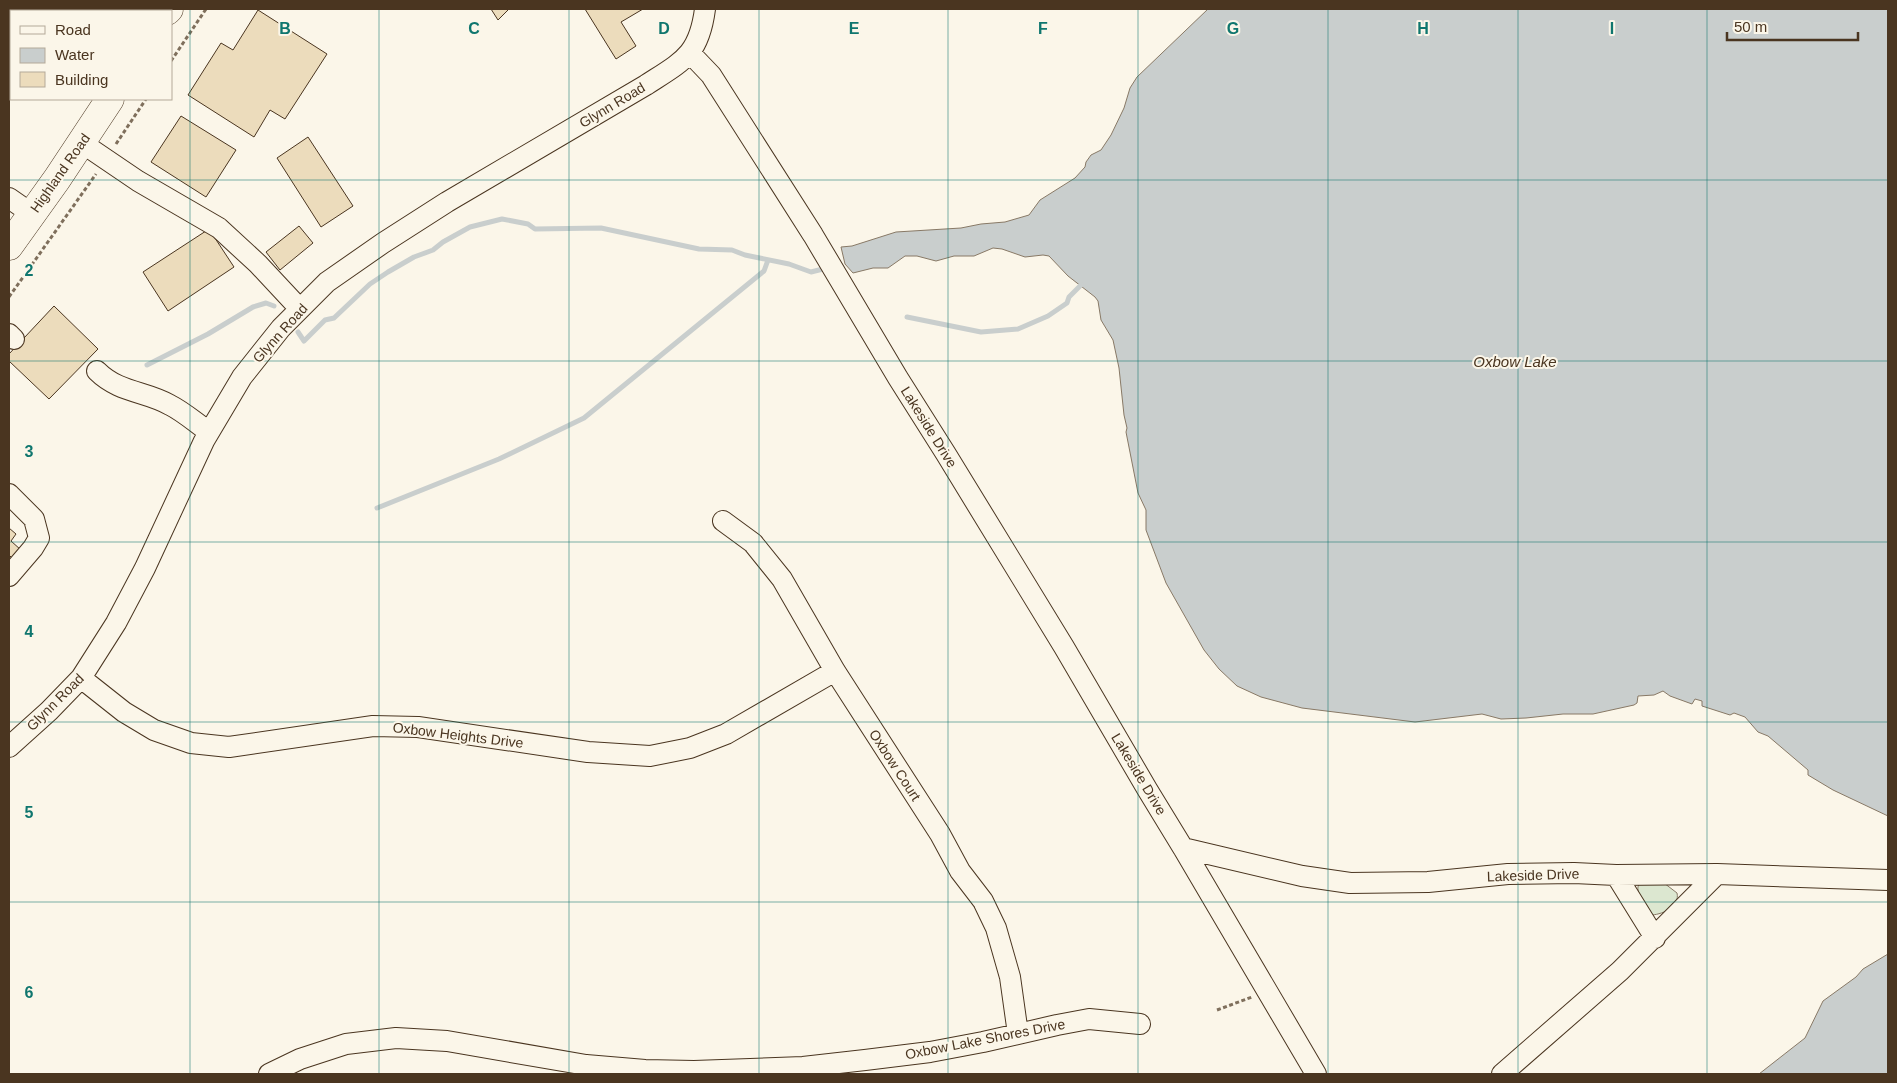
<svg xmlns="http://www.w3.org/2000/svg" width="1897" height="1083" viewBox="0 0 1897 1083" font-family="Arial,sans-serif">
<rect width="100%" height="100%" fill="#fbf6e9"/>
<path fill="#dce7d0" stroke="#887966" d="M1664,883L1677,893C1680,906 1664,914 1652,915C1649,910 1632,889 1640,884C1645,881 1658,883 1664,883Z"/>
<path fill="#c9cecd" stroke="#887966" d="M1208,9H1888V816L1833,790L1808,775V770L1768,736L1758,732L1745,717L1734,713L1730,715L1702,706V701L1695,699L1692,704L1670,696L1663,691L1654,695L1638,696L1637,703L1634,705L1593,714H1563L1526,718L1501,719L1482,714L1415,722L1302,708L1261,697L1237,686L1219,669L1204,650L1166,583L1146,530V510L1138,493L1126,432L1127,428L1124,415L1119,368L1113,340L1101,320L1098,301L1095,297L1068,276L1049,256L1043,255L1025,257L1002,249L993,248L974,256H954L936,261L917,256H905L888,268H873L853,273L845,264L841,247L852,246L896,232L961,228L981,224L1005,222L1029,215L1040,200L1075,178L1085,167L1086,162L1091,155L1101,150L1111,135L1124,108L1130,88L1137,77Z
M1888,954V1074H1759L1805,1038L1823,1001L1856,977L1863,969Z"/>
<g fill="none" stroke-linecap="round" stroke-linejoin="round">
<path stroke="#c9cecd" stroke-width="5" d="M907,317L981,332L1018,329L1048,316L1067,303L1069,297L1081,285
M298,332L304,341L325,320L334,318L370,284L388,272L414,257L433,250L443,242L470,227L502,219L528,224L535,229L601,228L699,249L732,250L745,255L789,264L811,272L827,268
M147,365L208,334L253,307L266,303L274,306
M377,508L499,459L584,418L764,271L768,260"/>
</g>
<path fill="#ecdcbc" stroke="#4a3520" d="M9,9H16L17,11H11V54L9,55Z
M491,9H509L498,20Z
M585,9H643L621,22L636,46L616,59Z
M258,10L327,54L285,119L270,110L254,137L188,95L221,43L233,50Z
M181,116L236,150L206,197L151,162Z
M308,137L353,206L321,227L277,158Z
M299,226L313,243L280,270L266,252Z
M209,229L234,267L168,311L143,272Z
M54,306L98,349L49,399L9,361V354Z
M9,528L16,534L11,541L21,550L13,559L9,555Z"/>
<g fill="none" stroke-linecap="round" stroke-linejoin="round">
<defs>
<path id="minor" d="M690,53L711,75L813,235L898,378L946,454L1064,647L1147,789L1183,848L1302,876L1350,883L1428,882L1508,874L1574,873L1616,875L1717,874L1888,880
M82,143L138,181L219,228L258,264L300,309
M9,198L32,214
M9,334L14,339
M97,371C119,393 146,391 170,405C184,412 196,423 209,432
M9,494L34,519L39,538L33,548L9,576
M723,521L753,543L782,579L835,671L940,834L960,871L983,901L996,928L1010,977L1018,1034
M81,678L124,712L154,730L191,743L229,747L373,726L418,727L588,752L650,756L690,748L726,734L835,671
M9,747L49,711L81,678L116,623L145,568L204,441L242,377L281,328L327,282L383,243L447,202L646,85C683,61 699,55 705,9
M1183,848L1316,1074
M1616,875L1655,938
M269,1074L300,1059L346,1044L396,1038L447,1041L586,1065L645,1070L694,1071L803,1067L865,1060L930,1052L983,1042L1057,1025L1089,1019L1140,1024
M1502,1074L1620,971L1717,874"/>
<path id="highway" d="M167,11L169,9
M9,246L57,179L110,99"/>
</defs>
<use href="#minor" stroke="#4a3520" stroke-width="22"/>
<use href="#highway" stroke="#4a3520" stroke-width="29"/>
<path stroke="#7f6f5c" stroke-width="3" stroke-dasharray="4 2.5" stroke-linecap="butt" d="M171,61L206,9
M116,144L146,99
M9,297L96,174
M1217,1010L1252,997"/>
<use href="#minor" stroke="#fbf6e9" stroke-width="20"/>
<use href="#highway" stroke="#fbf6e9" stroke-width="28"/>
</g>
<path fill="none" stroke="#0f766e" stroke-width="1" stroke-opacity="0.55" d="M190,9V1074M379,9V1074M569,9V1074M759,9V1074M948,9V1074M1138,9V1074M1328,9V1074M1518,9V1074M1707,9V1074M9,180H1888M9,361H1888M9,542H1888M9,722H1888M9,902H1888"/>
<g text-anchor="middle" stroke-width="4" stroke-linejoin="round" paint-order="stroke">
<g font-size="14" fill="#4a3520" stroke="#fbf6e9">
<text transform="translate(612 105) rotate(-31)" y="5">Glynn Road</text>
<text transform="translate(60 173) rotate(-55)" y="5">Highland Road</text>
<text transform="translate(280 333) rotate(-48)" y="5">Glynn Road</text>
<text transform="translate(929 427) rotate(58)" y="5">Lakeside Drive</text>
<text transform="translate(55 702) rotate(-45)" y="5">Glynn Road</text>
<text transform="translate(458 735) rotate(7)" y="5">Oxbow Heights Drive</text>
<text transform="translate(895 765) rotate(57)" y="5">Oxbow Court</text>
<text transform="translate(1139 774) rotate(59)" y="5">Lakeside Drive</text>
<text transform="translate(1533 875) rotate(-2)" y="5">Lakeside Drive</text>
<text transform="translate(985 1039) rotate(-11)" y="5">Oxbow Lake Shores Drive</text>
</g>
<g font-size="15" font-style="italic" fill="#4a3520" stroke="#fbf6e9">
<text x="1515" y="367">Oxbow Lake</text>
</g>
</g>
<g font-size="16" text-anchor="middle" font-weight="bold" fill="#0f766e" stroke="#fbf6e9" stroke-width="4" stroke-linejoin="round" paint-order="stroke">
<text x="285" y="34">B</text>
<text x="474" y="34">C</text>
<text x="664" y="34">D</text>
<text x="854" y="34">E</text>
<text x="1043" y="34">F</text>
<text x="1233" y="34">G</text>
<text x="1423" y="34">H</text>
<text x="1612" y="34">I</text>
<text x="29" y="276">2</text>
<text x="29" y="457">3</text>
<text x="29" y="637">4</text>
<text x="29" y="818">5</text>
<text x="29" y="998">6</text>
</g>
<rect width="1897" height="1083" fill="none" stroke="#4a3520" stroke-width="20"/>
<rect x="10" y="10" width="162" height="90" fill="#fbf6e9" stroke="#b4a999"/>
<rect x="20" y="26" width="25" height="8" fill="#fbf6e9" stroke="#b4a999"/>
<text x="55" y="35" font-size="15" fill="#4a3520">Road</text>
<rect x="20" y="48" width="25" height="15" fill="#c9cecd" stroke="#b4a999"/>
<text x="55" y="60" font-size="15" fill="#4a3520">Water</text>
<rect x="20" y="72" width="25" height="15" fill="#ecdcbc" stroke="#b4a999"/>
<text x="55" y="85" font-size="15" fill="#4a3520">Building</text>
<path d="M1727 32v8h131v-8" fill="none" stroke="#4a3520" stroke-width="2.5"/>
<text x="1734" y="32" font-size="15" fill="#4a3520" stroke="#fbf6e9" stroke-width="4" paint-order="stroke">50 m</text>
</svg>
